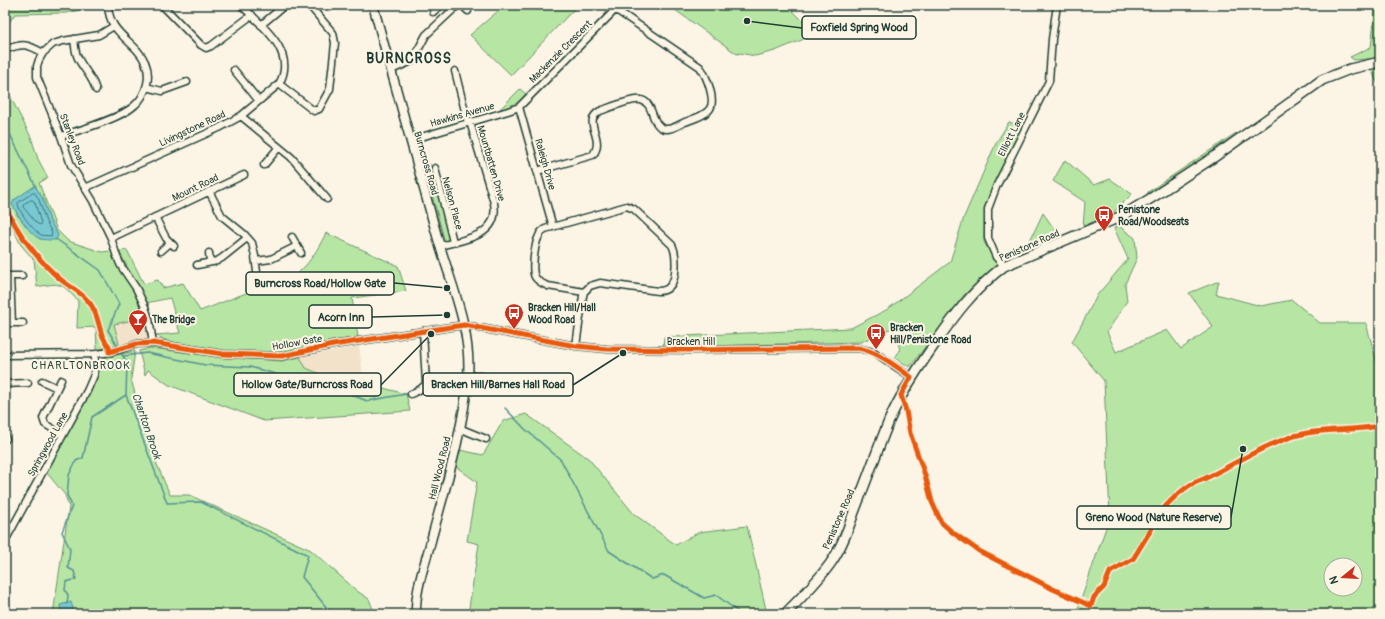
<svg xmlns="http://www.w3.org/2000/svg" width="1385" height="619" viewBox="0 0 1385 619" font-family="Pangolin,sans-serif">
<rect width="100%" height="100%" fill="#fcf5e5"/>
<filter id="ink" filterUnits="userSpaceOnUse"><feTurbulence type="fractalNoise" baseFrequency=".025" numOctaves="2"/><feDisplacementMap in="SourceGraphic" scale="8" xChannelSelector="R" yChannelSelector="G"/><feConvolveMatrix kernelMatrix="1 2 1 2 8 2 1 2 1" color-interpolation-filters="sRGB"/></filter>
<g filter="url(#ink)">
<path fill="#f2e2ca" d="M144,318L149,340L119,344L114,324Z
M359,346L364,383L354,388L305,368L300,357Z"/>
<path fill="#b7e6a4" stroke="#6b926c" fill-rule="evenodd" d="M5,5H102L66,13L15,14L10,21L5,19Z
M505,5H578L511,75L470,35Z
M668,5H787L813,31L804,39L775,51L755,56L740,53L737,54Z
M1376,5H1380V58L1354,60L1350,57L1371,47Z
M1380,67V89L1371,69Z
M5,85L16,108L31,137L38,159L48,178L39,183L57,230L68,241L102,252L111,251C115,264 124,274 131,285C137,295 141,306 144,318L114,324L119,344L111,348L97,349L96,327L77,328L78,301C61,283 62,282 37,287L34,260L21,245L5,212ZM35,186L43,199L50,221L58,235L40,239L30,230L17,215L14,200Z
M520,89L527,95C520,102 511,110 500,109Z
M1009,122L1023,127L995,182L985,210L984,242L998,265L964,295L910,367L895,358L900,350L894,327L861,342L663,347L664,337L851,328L888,309L950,262L964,217L996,143Z
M1236,133L1237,134C1208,156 1178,176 1147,195L1148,192Z
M1065,160L1094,185L1110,179L1132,194L1111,215L1097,222L1083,227L1085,202L1053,181Z
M430,164L450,238L448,241L445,242L424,166Z
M1043,213L1060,237L1025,251Z
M1119,226L1135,238L1137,258L1125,284L1127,301L1107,332L1116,352L1167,330L1181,349L1213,327L1189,293L1219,281L1216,294L1261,306L1292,300L1320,323H1366L1378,367H1380V614H1076L1110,516L1104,381L1072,342L1098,294L1128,259L1114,228ZM1331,565H1355V589H1331Z
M326,233L398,266L406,291L352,298L358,337L336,341L283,355L222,352L167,341L156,335L180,333L170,298L146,303L119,251L127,250L144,284L158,280L163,288L183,283L200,311C217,305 234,297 252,291C259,289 266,289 273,287C300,279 314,257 326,233Z
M150,348L221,357L282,361L300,357L306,368L354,388L364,383L406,394L410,411L264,421L169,385L148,370L145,375L139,351Z
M135,351L131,379L150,448L170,495H189L311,550L357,591L369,599L375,614H53L69,507L65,495L47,473L97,377L106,357Z
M526,414L589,459L634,514L676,545L699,532L747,526L767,614H468L479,544L467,541L477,482L455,466L460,450L483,455L503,421Z"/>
<path fill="#78c8d3" stroke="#549093" d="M35,186L43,199L50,221L58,235L56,240C51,240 45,240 40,239C30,235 17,214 12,204L14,200Z
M71,602L75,614H61L60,605Z"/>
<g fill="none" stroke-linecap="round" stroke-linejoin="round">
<path stroke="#437574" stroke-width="1" d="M33,193H35L39,200L46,222L52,233L51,236C48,235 44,236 41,235C34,231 17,210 18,203Z
M31,200H33L35,203L41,223L40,225L36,223L23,207L24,204Z"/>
<path stroke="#549093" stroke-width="1.5" d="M5,124L36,187
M56,239L100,270L119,304L108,330L118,347
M120,351L127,363L126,395L167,503L201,502L308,555L302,577L327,608L335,614
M124,356L147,353L205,365L250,367L283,376L309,388H335L367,401L406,394
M438,386L450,389
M505,408L525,429L561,460L609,551L652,579L664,575L704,598L716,595L741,614
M67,604L68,595L65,590L66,582L76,579L74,571L68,568L70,549L62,532L72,506L67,495L69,475L76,461L83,458L92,417L126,395"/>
<defs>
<path id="minor" d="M162,5L201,45L206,48L211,46L252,15
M462,5L468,11
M433,12L441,5
M261,25L285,5
M114,26L99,35L63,41L53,44L43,53L39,60L37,66V77L61,136L71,165L93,201L111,238L117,257L121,266L136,288L145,307L149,319L153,343
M74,39C75,46 75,54 79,60C85,71 93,78 96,90
M7,49C23,43 28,44 43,53
M234,70L259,101
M391,70L412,61L426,35L458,5
M455,71L468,123
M279,84L314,111L319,109L330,89L335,43L333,33L309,5
M146,87L162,91L187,82
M519,107L553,227
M241,116L291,157L327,199
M61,136C80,130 122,118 135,105C141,100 145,92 147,84C150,71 146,60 137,50C123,35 109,28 108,5
M411,140L508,111L519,107L616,9
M264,165L279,147
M435,168L453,242
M537,171L593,155C606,138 581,122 600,111C609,108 632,98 641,100C655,103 650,126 665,129C671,130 679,125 685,122C693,119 704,116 709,110C717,101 706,75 700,67L609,5
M85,188L219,128L241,116L279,84C298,52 261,25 241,5
M209,191L222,216L244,234L252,243L255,256L257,272
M155,217L166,238L174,246
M292,237L301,253
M111,238L244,175
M440,246C464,239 500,237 494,203L470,122
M161,251L170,243
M209,253L210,262
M256,261L271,259L297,246
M197,265L217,261L222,258L247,238
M1004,266L996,257L988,238V209L997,185L1049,81L1052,39L1057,5
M5,276H22
M10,276L12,323
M5,323H23
M576,346L583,296L584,292L590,286L600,283L658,291C662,291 667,290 670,286C677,279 677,254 672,245L634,209L627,206L545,229C542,231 540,232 539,236C535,243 531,269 535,277C538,282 543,284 548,286L584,292
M5,355L95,354L112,352L137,344L153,343L223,354L282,356L333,345L464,325L576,346L607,349L690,350L858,348L874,352L911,377
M468,375L488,377L500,380
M61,380L43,418L45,424L63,435
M42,381L57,388
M5,384L28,383
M411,394C416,391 424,389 426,383L423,331
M459,428L486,439
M5,439H6
M5,541L87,391L94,375L95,354"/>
<path id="major" d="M373,5C395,82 416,159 437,236C450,282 472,329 468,377C463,431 446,485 432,537C426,562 415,588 416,614"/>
<path id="highway" d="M785,614C801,598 817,582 830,564C841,549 848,530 854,512C866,482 877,451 889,421C900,395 916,371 932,348C954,316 973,290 1004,266L1122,216L1153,197L1214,157L1322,80L1350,69L1380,62"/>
</defs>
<use href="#minor" stroke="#1f3d34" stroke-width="9"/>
<use href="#major" stroke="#1f3d34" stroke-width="11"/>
<use href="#highway" stroke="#1f3d34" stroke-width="12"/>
<use href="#minor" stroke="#fcf5e5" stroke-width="6"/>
<use href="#major" stroke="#fcf5e5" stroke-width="8"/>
<use href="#highway" stroke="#fcf5e5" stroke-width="9"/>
<defs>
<path id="cycleway" d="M5,205C17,233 38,260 60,279C70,287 81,292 89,302C101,316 97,334 109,346V352L137,344L153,343L223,354L282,356L333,345L464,325L576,346L607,349L690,350L858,348C879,352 895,366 911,377L901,395L906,411L910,433L925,475L932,502L941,522L952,532L979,551L1053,589L1091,606L1094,597L1104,587L1110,572L1133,559L1165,507C1172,499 1181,491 1190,485C1197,481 1205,479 1212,475C1241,460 1275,439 1307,433C1331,429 1356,430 1380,426"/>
</defs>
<use href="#cycleway" stroke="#fcf5e5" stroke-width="8"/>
<use href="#cycleway" stroke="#e8590c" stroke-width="5"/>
</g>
</g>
<defs>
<symbol id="bus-pin" viewBox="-11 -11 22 30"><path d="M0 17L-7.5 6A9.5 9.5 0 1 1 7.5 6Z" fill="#c8321e" stroke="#fcf5e5"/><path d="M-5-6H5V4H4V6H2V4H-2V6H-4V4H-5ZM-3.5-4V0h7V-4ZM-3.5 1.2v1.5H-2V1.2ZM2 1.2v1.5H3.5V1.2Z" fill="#fff"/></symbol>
<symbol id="bar-pin" viewBox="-11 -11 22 30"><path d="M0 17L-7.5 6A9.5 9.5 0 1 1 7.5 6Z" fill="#c8321e" stroke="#fcf5e5"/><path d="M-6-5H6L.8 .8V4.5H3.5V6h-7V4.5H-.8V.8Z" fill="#fff"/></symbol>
</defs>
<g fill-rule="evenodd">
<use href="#bus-pin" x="1093" y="204" width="22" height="30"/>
<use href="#bus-pin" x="503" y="302" width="22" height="30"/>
<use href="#bar-pin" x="127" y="308" width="22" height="30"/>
<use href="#bus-pin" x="865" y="322" width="22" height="30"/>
</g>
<g text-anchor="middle" stroke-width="4" stroke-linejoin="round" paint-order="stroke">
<g font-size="10" fill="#1f3d34" stroke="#fcf5e5">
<text transform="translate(560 51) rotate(-45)" y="4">Mackenzie Crescent</text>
<text transform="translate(462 114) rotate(-16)" y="4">Hawkins Avenue</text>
<text transform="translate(192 128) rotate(-25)" y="4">Livingstone Road</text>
<text transform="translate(1011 134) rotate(-63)" y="4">Elliott Lane</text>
<text transform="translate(73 139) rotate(69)" y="4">Stanley Road</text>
<text transform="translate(427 163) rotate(74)" y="4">Burncross Road</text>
<text transform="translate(492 163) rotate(74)" y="4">Mountbatten Drive</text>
<text transform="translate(546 164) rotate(74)" y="4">Raleigh Drive</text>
<text transform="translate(195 187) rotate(-26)" y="4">Mount Road</text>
<text transform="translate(453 203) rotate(75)" y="4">Nelson Place</text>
<text transform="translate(1029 245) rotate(-24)" y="4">Penistone Road</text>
<text x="691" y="345">Bracken Hill</text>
<text transform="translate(297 342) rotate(-10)" y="4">Hollow Gate</text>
<text transform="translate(47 444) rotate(-61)" y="4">Springwood Lane</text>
<text transform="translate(439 468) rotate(-76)" y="4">Hall Wood Road</text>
<text transform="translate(838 519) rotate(-66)" y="4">Penistone Road</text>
</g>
<g font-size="10" font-weight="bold" fill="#1f3d34" stroke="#fcf5e5" text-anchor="start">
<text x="1118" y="213">Penistone<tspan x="1118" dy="12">Road/Woodseats</tspan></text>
<text x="528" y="311">Bracken Hill/Hall<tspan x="528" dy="12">Wood Road</tspan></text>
<text x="152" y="323">The Bridge</text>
<text x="890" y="331">Bracken<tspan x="890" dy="12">Hill/Penistone Road</tspan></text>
</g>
<g font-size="11" letter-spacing="1" fill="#1f3d34" stroke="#fcf5e5">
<text x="81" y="369">CHARLTONBROOK</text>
</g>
<g font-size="11" font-style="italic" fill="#315954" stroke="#fcf5e5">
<text transform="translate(147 426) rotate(71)" y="4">Charlton Brook</text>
</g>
<g font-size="14" font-weight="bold" letter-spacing="1" fill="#1f3d34" stroke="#fcf5e5">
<text x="409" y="63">BURNCROSS</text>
</g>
</g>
<path fill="none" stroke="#1f3d34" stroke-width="1.5" d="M747 21L802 28M447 288L394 283M447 315L372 317M623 353L573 385M431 334L381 385M1243 449L1231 517"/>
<g fill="#1f3d34" stroke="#fcf5e5" stroke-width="1.5">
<circle cx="747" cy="21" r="4"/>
<circle cx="447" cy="288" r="4"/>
<circle cx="447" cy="315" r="4"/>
<circle cx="623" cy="353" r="4"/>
<circle cx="431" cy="334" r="4"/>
<circle cx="1243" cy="449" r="4"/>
</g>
<g fill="#fcf5e5" stroke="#1f3d34" stroke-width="1.5">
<rect x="802" y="16" width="114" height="23" rx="4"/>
<rect x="246" y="272" width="148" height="23" rx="4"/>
<rect x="309" y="305" width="63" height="23" rx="4"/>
<rect x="423" y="373" width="150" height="23" rx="4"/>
<rect x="234" y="373" width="147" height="23" rx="4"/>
<rect x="1077" y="506" width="154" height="23" rx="4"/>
</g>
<g font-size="11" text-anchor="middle" font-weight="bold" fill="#1f3d34">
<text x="859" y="31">Foxfield Spring Wood</text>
<text x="320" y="287">Burncross Road/Hollow Gate</text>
<text x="341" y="321">Acorn Inn</text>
<text x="498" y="388">Bracken Hill/Barnes Hall Road</text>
<text x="307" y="388">Hollow Gate/Burncross Road</text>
<text x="1154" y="521">Greno Wood (Nature Reserve)</text>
</g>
<rect width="1385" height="619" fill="none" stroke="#fcf5e5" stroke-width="20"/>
<rect x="10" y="10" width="1365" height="599" fill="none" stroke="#1f3d34" stroke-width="1.5" filter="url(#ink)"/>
<g transform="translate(1343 577) rotate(252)"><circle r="19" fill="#fcf5e5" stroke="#a4ab9e"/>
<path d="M0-3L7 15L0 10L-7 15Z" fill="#c8321e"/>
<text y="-6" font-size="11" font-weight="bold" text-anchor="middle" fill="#1f3d34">N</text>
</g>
</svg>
